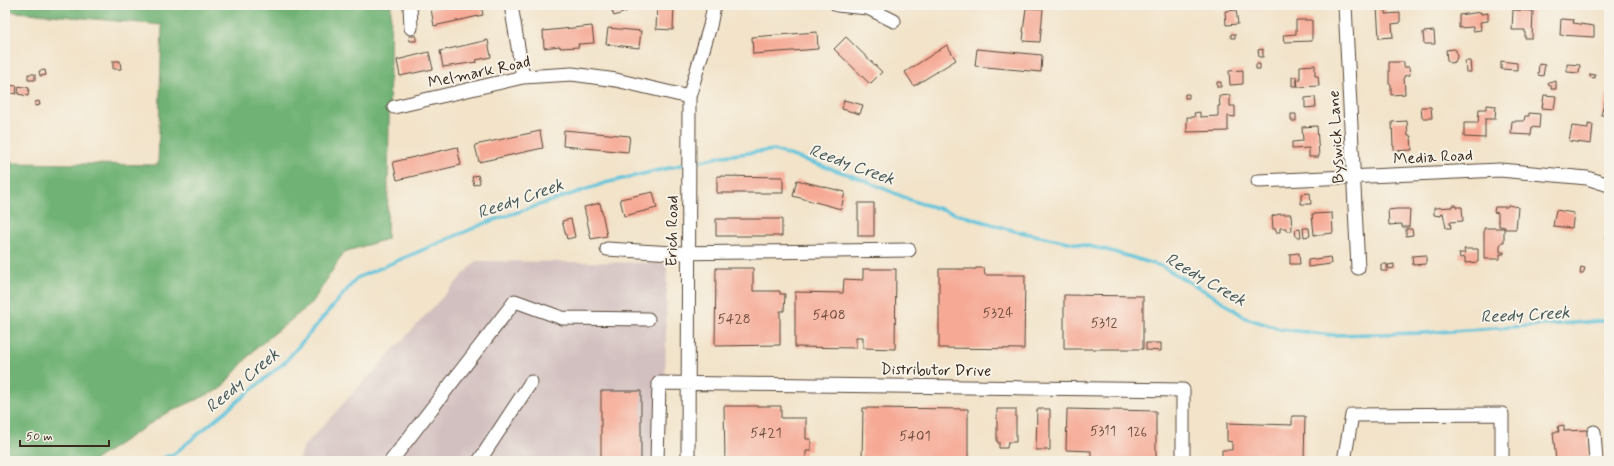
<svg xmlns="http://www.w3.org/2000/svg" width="1614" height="466" viewBox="0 0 1614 466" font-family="Mynerve,sans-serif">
<rect width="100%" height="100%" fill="#f7f3e8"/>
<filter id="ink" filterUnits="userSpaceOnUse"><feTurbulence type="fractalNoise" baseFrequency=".025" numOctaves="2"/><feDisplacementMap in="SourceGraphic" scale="8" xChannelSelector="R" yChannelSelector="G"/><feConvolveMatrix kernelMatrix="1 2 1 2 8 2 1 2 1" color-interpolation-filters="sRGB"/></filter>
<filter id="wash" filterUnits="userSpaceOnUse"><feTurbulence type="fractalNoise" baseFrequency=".012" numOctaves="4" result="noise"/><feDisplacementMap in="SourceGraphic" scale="16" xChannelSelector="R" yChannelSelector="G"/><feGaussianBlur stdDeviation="0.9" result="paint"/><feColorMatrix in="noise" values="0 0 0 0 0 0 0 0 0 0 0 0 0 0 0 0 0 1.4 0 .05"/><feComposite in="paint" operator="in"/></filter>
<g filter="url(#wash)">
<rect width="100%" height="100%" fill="#f2e3c9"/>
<path fill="#d2bfbf" d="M476,261L667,263L664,461H297L304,446Z"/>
<path fill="#6fb274" stroke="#556e49" d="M5,5H391L387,239L344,252L312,303L255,349L220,389L165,414L93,461H5V163L158,165L162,25L5,11Z"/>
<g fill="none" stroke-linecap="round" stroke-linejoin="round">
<path stroke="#5ec4db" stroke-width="3.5" d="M692,163L723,156L774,150L859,178L913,201L1015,231L1107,250L1161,266L1217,298L1246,318L1280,329L1331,335L1422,333L1602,321L1609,322
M156,461L174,454L285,362L357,278L488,222L605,183L685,164"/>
</g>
<g id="blocks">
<path fill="#f6a994" d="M450,5H481L483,15L434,26L431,9Z
M610,5H623L626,12L614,16Z
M657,5H674L673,30L656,29Z
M1386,6V14L1400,13V23L1392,24L1393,37L1379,38L1377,7Z
M1026,8L1043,9L1040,42L1023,41L1024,32H1023Z
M1236,10L1238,24L1226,25L1225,11Z
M1513,10L1533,11L1532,38H1525V30H1512Z
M1481,12V14L1488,13V21L1480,22L1481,30L1473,31V27L1459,28V15Z
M1561,19L1574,20L1573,23L1594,26V37L1560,35Z
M1296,20H1312V41L1284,42L1283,35L1296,34Z
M592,26L594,43L578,44L579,47L560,48V46L544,48L543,31Z
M608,28L641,31L639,48L606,44Z
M1434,31L1435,44H1424L1423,32Z
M817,32L818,49L753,54L752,37Z
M1231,34H1235V38H1231Z
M409,36H416V41H410Z
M846,37L882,72L870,84L834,49Z
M488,40L491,57L476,60L477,62L443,67L440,51Z
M947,45L956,60L914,86L905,72Z
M977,49L1042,55L1041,72L975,66Z
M1263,49V57H1259L1258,50Z
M1454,49L1456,50L1457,57L1455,62L1450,63L1447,61L1446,50Z
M429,52L433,69L400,76L397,60Z
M113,61H120L121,69H113Z
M1465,61H1470L1471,72H1466Z
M1501,61L1517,63V70L1501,69Z
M1389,62H1404V67H1409L1410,75L1404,76L1405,94L1391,95V84H1389Z
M1256,64H1260V69H1256Z
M1539,64L1545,65L1543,76L1538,75Z
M1567,64L1580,65L1579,73L1567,72Z
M1315,65V76H1318L1319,86L1298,87L1297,80H1300V66Z
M45,70L46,75L40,76L39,71Z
M1243,70V84L1230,85L1229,71Z
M28,74H35V80H28Z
M1590,74L1595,75V78L1590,77Z
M1292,77H1297V86H1292Z
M1556,81V89H1551V85L1549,86L1548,82Z
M1217,82H1221V87H1217Z
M7,85L17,86L16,94L6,92Z
M19,86L29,88L28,96L18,94Z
M1185,94H1189V98H1185Z
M1607,94H1609V116L1601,115Z
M1230,95V106H1235V117L1228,116V131L1187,132V117H1195L1194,113L1200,112V117L1218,116V106H1220L1219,96Z
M1544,95L1556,96L1554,109L1542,108Z
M1315,97L1316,107L1305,108V98Z
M844,100L863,105L860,114L842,109Z
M39,101L40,105L35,106V102Z
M1486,105L1496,106L1495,119H1485V138L1464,137V123H1478L1479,109H1486Z
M1421,107H1431L1432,118H1422Z
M1529,113L1540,114L1539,128L1532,127L1531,135L1511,134L1512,121H1524L1525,116H1529Z
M1291,114H1296V121H1291Z
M1407,121L1408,136H1411L1412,150L1394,151V146H1393L1392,122Z
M1588,124L1593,125L1591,144L1569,141L1572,126L1588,128Z
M1317,126L1319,157H1309V148L1292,149V142L1303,141L1302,127Z
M564,130L630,136L628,152L563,146Z
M540,131L543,148L479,162L475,145Z
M457,147L461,165L397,180L393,162Z
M478,175L480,183L474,185L472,177Z
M717,176L783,177V193H717Z
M797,180L845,192L841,209L793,196Z
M653,192L657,208L624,216L620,199Z
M1310,193L1311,204H1301V194Z
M600,203L607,236L591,239L584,207Z
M858,203H874V236H858Z
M1452,205H1456V207H1462L1463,221L1450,222L1451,228H1446L1443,213H1442L1441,216L1434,215V208L1452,207Z
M1508,205L1518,207L1516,229H1505V227L1499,226V221H1498V213L1494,212L1495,207H1507Z
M1397,209H1410L1409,227H1402V224L1389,225L1388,210Z
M1556,210L1574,213L1572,228L1553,226Z
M1332,213L1333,233L1314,235L1312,214Z
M1280,214H1291L1292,231H1286V228H1280V232H1276V229H1273L1272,216Z
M571,219L575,237L567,239L562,221Z
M716,219H782V236H716Z
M1609,222V238L1605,237Z
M1303,228H1309L1310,236L1304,237Z
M1484,228H1504V242H1502L1500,246V252H1504V254H1500V259H1484Z
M1300,229L1301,237H1296L1295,230Z
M1406,229H1412L1413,235L1406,236Z
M1464,249H1478V262L1465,263V257L1460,258L1459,253H1465Z
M1299,253L1300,264H1290V254Z
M1426,255V264L1413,265L1412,256Z
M1330,257L1331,264L1308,267V260Z
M1381,264H1387V271H1381Z
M1394,264V268L1389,269L1388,265Z
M1581,267L1585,268L1583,274H1580Z
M716,268H753V291H780V294H785L784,311H780V345L715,346Z
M976,268H984L985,275H1025L1024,349L939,348V269H976Z
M863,269H896L895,349L863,348V337H856V348L795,347V292L843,293L844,279L863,280Z
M1064,295L1143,296V349H1064Z
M1146,343H1161V351L1146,350Z
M601,391H641V461H601Z
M724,406H781V418H806V439H811V451H806V461H725Z
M863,408L968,409V461H862Z
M997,409H1016V442H1008L1007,448H999V442H997Z
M1037,409H1050V450H1036Z
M1067,409L1156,411V461H1091V451L1066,450Z
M1292,416H1305L1304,461H1222V450H1232V442L1227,441V423L1292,425Z
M1564,425V431L1587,430L1589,461H1556L1553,432H1559L1558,426Z"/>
</g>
</g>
<g filter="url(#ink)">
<use href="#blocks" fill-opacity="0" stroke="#564638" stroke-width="1"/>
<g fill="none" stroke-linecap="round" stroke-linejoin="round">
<defs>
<path id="minor" d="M410,5L411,28
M511,5L523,77
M837,5L868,8L894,21
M1345,5L1358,268
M394,107L523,77L572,74L616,80L689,97
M1258,181L1500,170L1587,178L1609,185
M607,249L672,253L909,250
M1594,432L1596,461
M391,461L515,301L562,318L648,319
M479,461L531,382
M657,461L659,383L1183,390V461
M688,461L689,97L710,26L714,5
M1344,461L1352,415L1502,414V461"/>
</defs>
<use href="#minor" stroke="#564638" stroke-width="15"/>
<use href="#minor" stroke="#fff" stroke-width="13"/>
</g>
</g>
<g text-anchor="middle" stroke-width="4" stroke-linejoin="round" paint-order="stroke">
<g font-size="14" fill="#6a4a3c">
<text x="998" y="317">5324</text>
<text x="829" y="319">5408</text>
<text x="734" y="323">5428</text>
<text x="1104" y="327">5312</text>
<text x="1103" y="435">5311</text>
<text x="1137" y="436">126</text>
<text x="766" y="437">5421</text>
<text x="915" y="440">5401</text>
</g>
<g font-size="16" fill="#3b2a1e" stroke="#f7f3e8">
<text transform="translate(479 71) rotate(-12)" y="6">Melmark Road</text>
<text transform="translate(1335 137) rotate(-93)" y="6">Byswick Lane</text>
<text transform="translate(1433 156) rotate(-3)" y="6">Media Road</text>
<text transform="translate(671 231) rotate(-89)" y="6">Erich Road</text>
<text transform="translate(936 369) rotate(1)" y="6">Distributor Drive</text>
</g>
<g font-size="17" font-style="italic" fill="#465857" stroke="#f7f3e8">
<text transform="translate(852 164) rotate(20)" y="6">Reedy Creek</text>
<text transform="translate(520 198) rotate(-19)" y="6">Reedy Creek</text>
<text transform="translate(1206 279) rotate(30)" y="6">Reedy Creek</text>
<text transform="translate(1525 314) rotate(-3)" y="6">Reedy Creek</text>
<text transform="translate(242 380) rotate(-40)" y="6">Reedy Creek</text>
</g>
</g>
<rect width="1614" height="466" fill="none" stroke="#f7f3e8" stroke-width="20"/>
<path d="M20 440v6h89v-6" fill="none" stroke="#3b2a1e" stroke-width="2"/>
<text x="26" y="440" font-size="12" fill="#3b2a1e" stroke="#f7f3e8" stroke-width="3" paint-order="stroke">50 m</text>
</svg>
